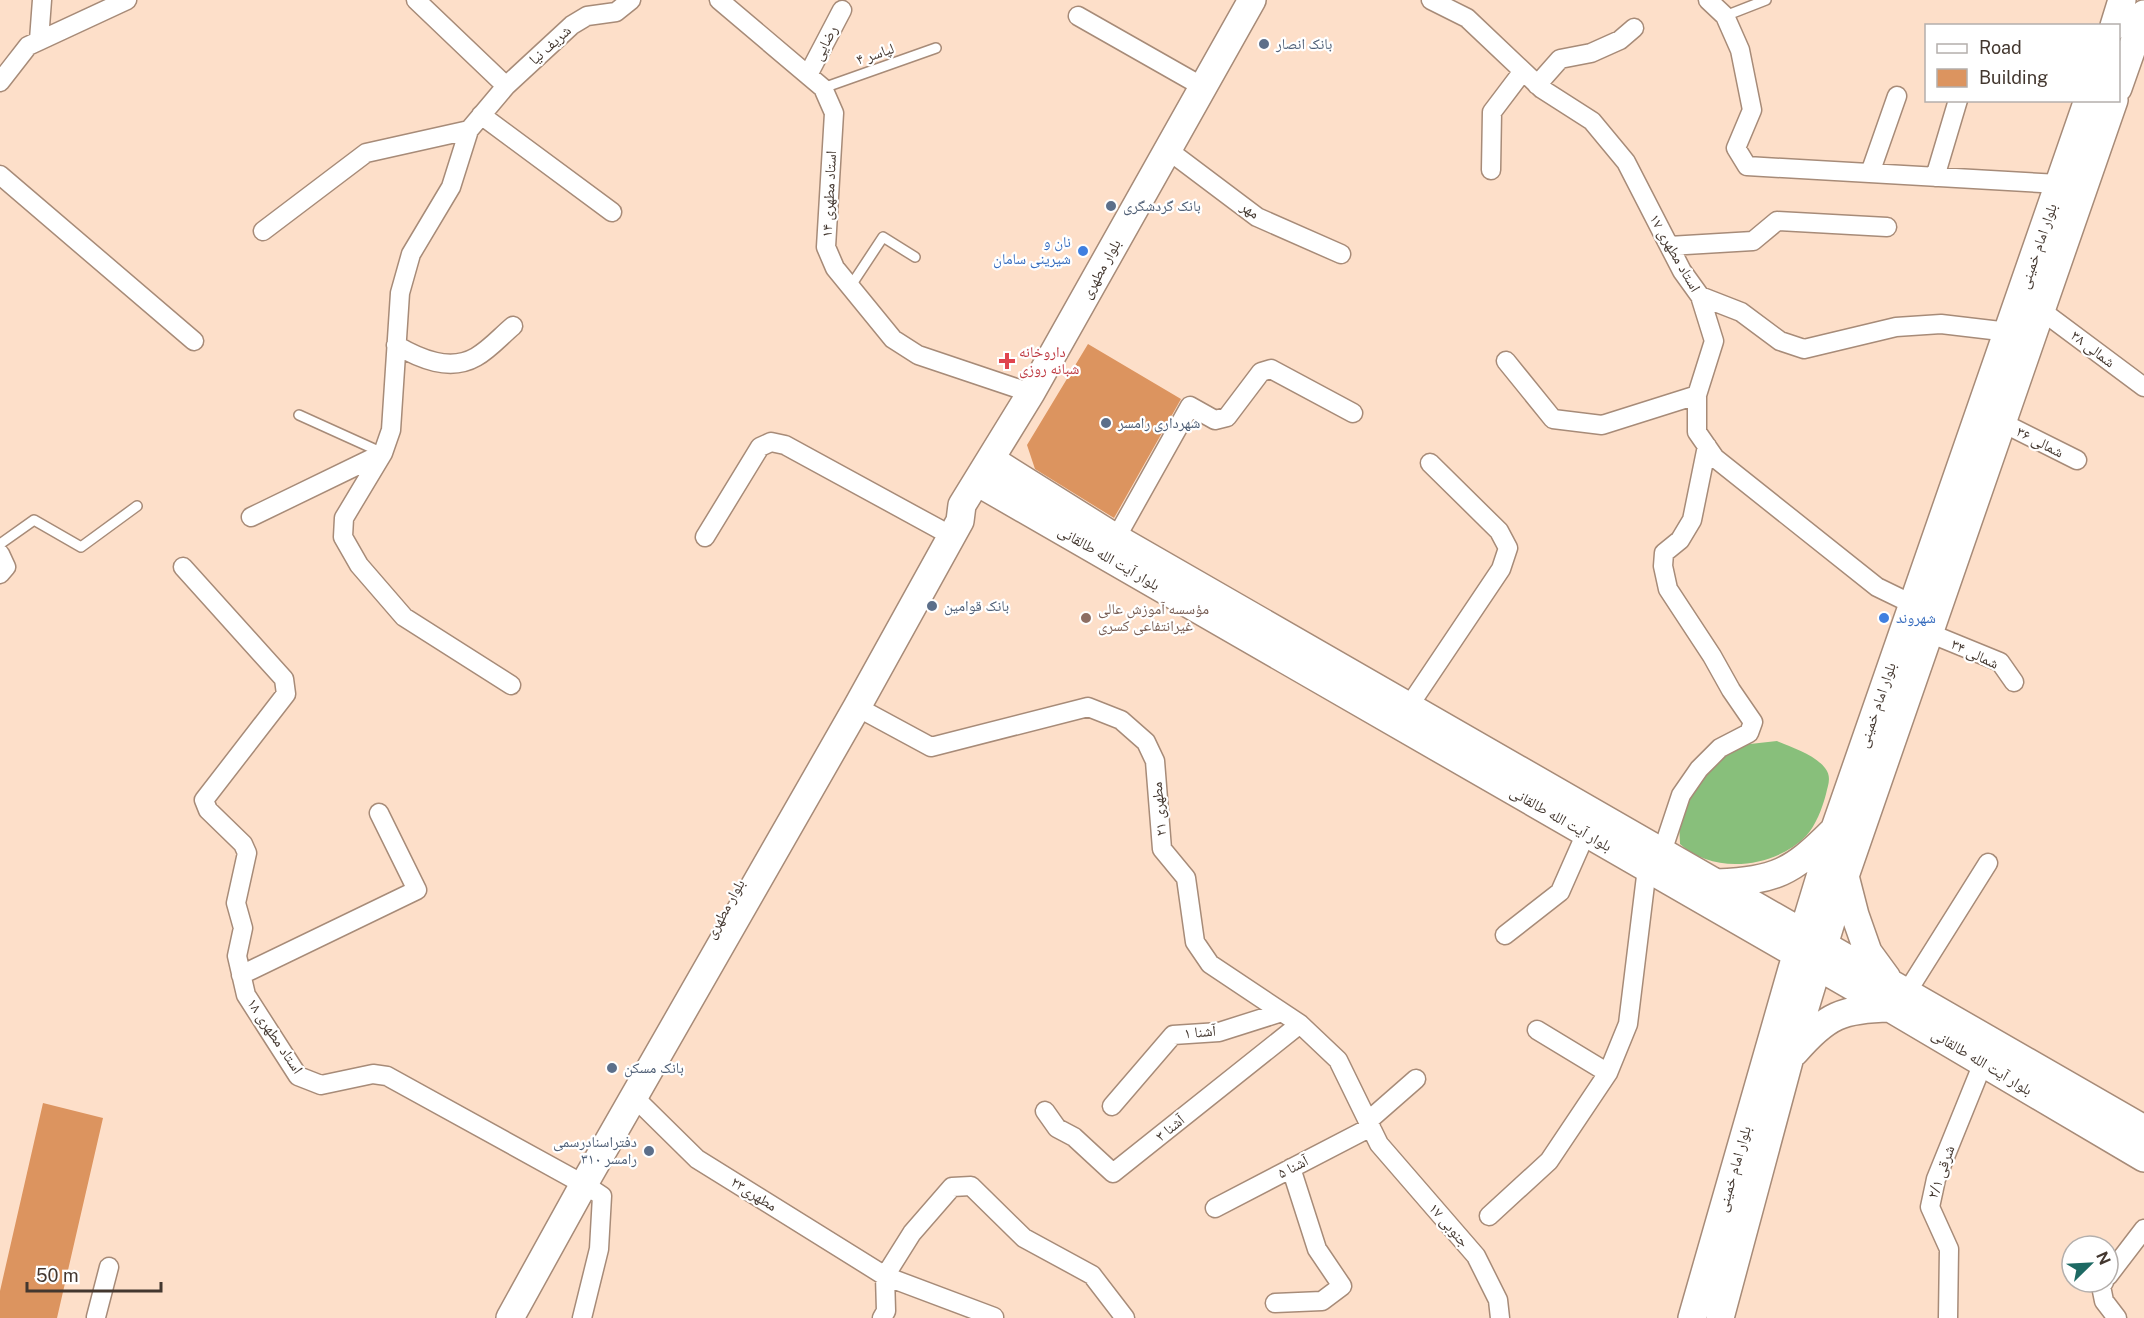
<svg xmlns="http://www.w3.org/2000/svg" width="2144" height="1318" viewBox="0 0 2144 1318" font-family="'Public Sans','Noto Naskh Arabic',sans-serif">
<rect width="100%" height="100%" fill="#fddfc9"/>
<path fill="#88bf7b" d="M1777,741C1793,748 1814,754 1825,768C1832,777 1828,785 1826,794C1822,809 1816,825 1806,836C1775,868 1713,875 1680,844L1679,819L1694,783L1716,758L1741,745Z"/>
<path fill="#dc945f" d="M1088,344L1181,399L1114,518L1035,469L1027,445Z
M43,1103L103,1118L57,1318H0V1291Z"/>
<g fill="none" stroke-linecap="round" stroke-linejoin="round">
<defs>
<path id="service" d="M1725,16L1766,0
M823,88L936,48
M850,287L883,237L915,257
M299,415L383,453
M0,544L34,520L81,547L137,506"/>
<path id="minor" d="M416,0L506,86
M719,0L823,88L834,113L826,247L835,268L893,339L918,355L1031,393
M1431,0L1467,18L1542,89L1592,121L1626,162L1682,271L1700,296L1714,341L1697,395V432L1715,458L1877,587L1912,604
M1708,0L1725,16L1740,50L1752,110L1736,148L1747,166L2059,184
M1078,16L1203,87
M39,40L42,0
M808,75L842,10
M0,82L28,46L127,0
M1537,85L1560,59L1591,53L1620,40L1634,28
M481,115L612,212
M469,130L451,187L411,254L400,293L391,430L383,453L344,518L343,537L359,565L404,617L511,685
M1168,150L1257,217L1341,254
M1491,170L1492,112L1523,71
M1870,173L1897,96
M0,175L194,341
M1935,177L1958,100
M263,231L366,153L469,130L506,86L572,25L587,16L616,12L631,0
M1669,246L1753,241L1777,221L1887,227
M1700,296L1741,312L1780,341L1804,349L1896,327L1941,324L2009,332
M2042,311L2144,387
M396,345C420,359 450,372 476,357C490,349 501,336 513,326
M1506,361L1553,419L1602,425L1697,395
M2003,423L2077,460
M251,517L383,453
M705,537L760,447L771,442L785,445L939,529
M1116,538L1190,406L1215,420L1227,417L1261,372L1271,369L1353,413
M0,554L6,567L0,574
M183,567L284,679L286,694L204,800L208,810L243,844L247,853L236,903L243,928L237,956L246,995L298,1076L321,1085L373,1074L387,1076L572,1178
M1929,633L2000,662L2014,682
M1409,706L1501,569L1508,548L1499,531L1430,463
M857,707L931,747L1088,707L1121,720L1146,742L1155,761L1162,849L1186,878L1195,942L1210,964L1300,1024L1338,1060L1379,1144L1476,1256L1498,1300L1500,1318
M1662,852L1681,795L1699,769L1720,748L1749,733L1753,722L1731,690L1712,656L1668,589L1663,566L1664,553L1680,540L1692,520L1707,446
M1505,935L1560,892L1586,833
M241,975L417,890L379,813
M1907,992L1988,863
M1537,1030L1608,1073
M634,1097L697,1159L885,1276L994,1317
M1112,1106L1173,1035L1219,1032L1282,1012
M1045,1111L1057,1128L1074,1137L1113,1173L1300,1024
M1368,1121L1416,1079
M1215,1208L1371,1127
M1489,1216L1549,1161L1608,1073L1628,1024L1647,868
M885,1276L912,1233L952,1187L971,1186L1024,1238L1092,1275L1125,1318
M2108,1276L2144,1229
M2104,1282L2101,1286L2104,1301L2117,1318
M1275,1303L1322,1301L1342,1286L1317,1249L1291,1168
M96,1317L109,1267
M582,1318L599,1249L602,1196L584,1184
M882,1318L886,1311L885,1276
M1948,1318L1949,1249L1930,1207L1936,1179L1983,1063"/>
<path id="primary" d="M2114,26L2122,0
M2118,88L2144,14
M992,460L1116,538L2144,1129
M977,482L1890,1008L2144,1158
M1845,876L1855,915L1868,952L1887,978
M1717,883C1776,880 1791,873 1833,831
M1795,1052C1827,1015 1842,1009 1890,1008
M510,1318L584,1184L857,707L960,521L962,505L1031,393L1252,0
M1692,1318L1792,969L1834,831L2088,100
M1720,1318L1790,1057L1845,876L2114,100"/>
</defs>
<use href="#service" stroke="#a78b78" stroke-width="12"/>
<use href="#minor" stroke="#a78b78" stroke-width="21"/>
<use href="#primary" stroke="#a78b78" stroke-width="30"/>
<use href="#service" stroke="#fff" stroke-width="9"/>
<use href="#minor" stroke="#fff" stroke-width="18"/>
<use href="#primary" stroke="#fff" stroke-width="27"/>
</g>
<g fill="#5c6f8a" stroke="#fff" stroke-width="2">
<circle cx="1264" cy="44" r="6"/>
<circle cx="1111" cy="206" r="6"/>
<circle cx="1106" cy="423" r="6"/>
<circle cx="932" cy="606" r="6"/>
<circle cx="612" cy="1068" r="6"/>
<circle cx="649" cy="1151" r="6"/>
</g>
<g fill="#3f7fe0" stroke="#fff" stroke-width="2">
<circle cx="1083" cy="251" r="6"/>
<circle cx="1884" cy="618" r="6"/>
</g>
<path fill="#e0444e" stroke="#fff" stroke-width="2" d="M1004 352h6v6h6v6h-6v6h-6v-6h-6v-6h6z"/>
<circle fill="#8d6e63" stroke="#fff" stroke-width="2" cx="1086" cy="618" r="6"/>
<g text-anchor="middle" stroke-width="4.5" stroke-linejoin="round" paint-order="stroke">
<g font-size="15" fill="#43372f" stroke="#fff">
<text transform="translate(825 43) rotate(-63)" y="5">رضایی</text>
<text transform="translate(550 45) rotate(-42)" y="5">شریف نیا</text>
<text transform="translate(875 54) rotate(-19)" y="5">لپاسر ۴</text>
<text transform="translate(829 194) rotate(-87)" y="5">استاد مطهری ۱۴</text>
<text transform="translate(1250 210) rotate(34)" y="5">مهر</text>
<text transform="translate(2038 246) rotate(-71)" y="5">بلوار امام خمینی</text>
<text transform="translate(1675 253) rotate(60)" y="5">استاد مطهری ۱۷</text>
<text transform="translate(1101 269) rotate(-61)" y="5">بلوار مطهری</text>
<text transform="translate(2093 349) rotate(37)" y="5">شمالی ۳۸</text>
<text transform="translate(2040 442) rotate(27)" y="5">شمالی ۳۶</text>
<text transform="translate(1109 558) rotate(30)" y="5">بلوار آیت الله طالقانی</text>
<text transform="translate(1975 654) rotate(25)" y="5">شمالی ۳۴</text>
<text transform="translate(1877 705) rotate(-71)" y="5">بلوار امام خمینی</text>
<text transform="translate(1159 809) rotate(-95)" y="5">مطهری ۲۱</text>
<text transform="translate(1561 819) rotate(30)" y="5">بلوار آیت الله طالقانی</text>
<text transform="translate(725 909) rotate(-61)" y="5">بلوار مطهری</text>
<text transform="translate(1200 1032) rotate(-5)" y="5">آشنا ۱</text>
<text transform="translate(275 1036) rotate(56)" y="5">استاد مطهری ۱۸</text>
<text transform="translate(1982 1062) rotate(31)" y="5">بلوار آیت الله طالقانی</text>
<text transform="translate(1170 1128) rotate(-39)" y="5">آشنا ۳</text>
<text transform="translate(1293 1167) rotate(-27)" y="5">آشنا ۵</text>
<text transform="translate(1734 1169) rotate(-74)" y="5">بلوار امام خمینی</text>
<text transform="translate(1941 1172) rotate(-71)" y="5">شرقی ۲/۱</text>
<text transform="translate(754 1194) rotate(32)" y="5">مطهری۲۳</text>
<text transform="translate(1449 1225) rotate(49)" y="5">جنوبی ۱۷</text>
</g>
<g font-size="15" fill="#4e5e75" stroke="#fff" text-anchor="start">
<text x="1276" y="49">بانک انصار</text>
<text x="1123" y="211">بانک گردشگری</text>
<text x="1118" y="428">شهرداری رامسر</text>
<text x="944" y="611">بانک قوامین</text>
<text x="624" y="1073">بانک مسکن</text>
<text x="637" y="1147" text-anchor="end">دفتراسنادرسمی<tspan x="637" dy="17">۳۱۰ رامسر</tspan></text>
</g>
<g font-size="15" fill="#366cbe" stroke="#fff" text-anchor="end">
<text x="1071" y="247">نان و<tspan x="1071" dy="17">شیرینی سامان</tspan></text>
<text x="1896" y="623" text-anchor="start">شهروند</text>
</g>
<g font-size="15" fill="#be3a42" stroke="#fff" text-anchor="start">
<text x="1019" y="357">داروخانه<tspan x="1019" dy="17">شبانه روزی</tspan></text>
</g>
<g font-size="15" fill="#785e54" stroke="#fff" text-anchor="start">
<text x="1098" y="614">مؤسسه آموزش عالی<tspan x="1098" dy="17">غیرانتفاعی کسری</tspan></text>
</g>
</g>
<rect x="1925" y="24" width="195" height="78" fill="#ffffff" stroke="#b4afac" stroke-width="1.5"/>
<rect x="1937" y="44" width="30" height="9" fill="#ffffff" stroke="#b4afac" stroke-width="1.5"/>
<text x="1979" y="54" font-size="18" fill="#43372f">Road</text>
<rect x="1937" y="69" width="30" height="18" fill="#dc945f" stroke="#b4afac" stroke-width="1.5"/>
<text x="1979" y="84" font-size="18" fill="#43372f">Building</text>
<g transform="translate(2090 1264) rotate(66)"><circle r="28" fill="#ffffff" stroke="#b4afac" stroke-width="1.5"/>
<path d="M0-4.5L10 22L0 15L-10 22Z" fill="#1d6963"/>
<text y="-9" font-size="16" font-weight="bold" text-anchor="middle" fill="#43372f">N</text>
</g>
<path d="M27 1282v9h134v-9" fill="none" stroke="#43372f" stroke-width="3"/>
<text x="36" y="1282" font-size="18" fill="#43372f" stroke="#ffffff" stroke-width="4.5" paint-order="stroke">50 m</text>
</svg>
